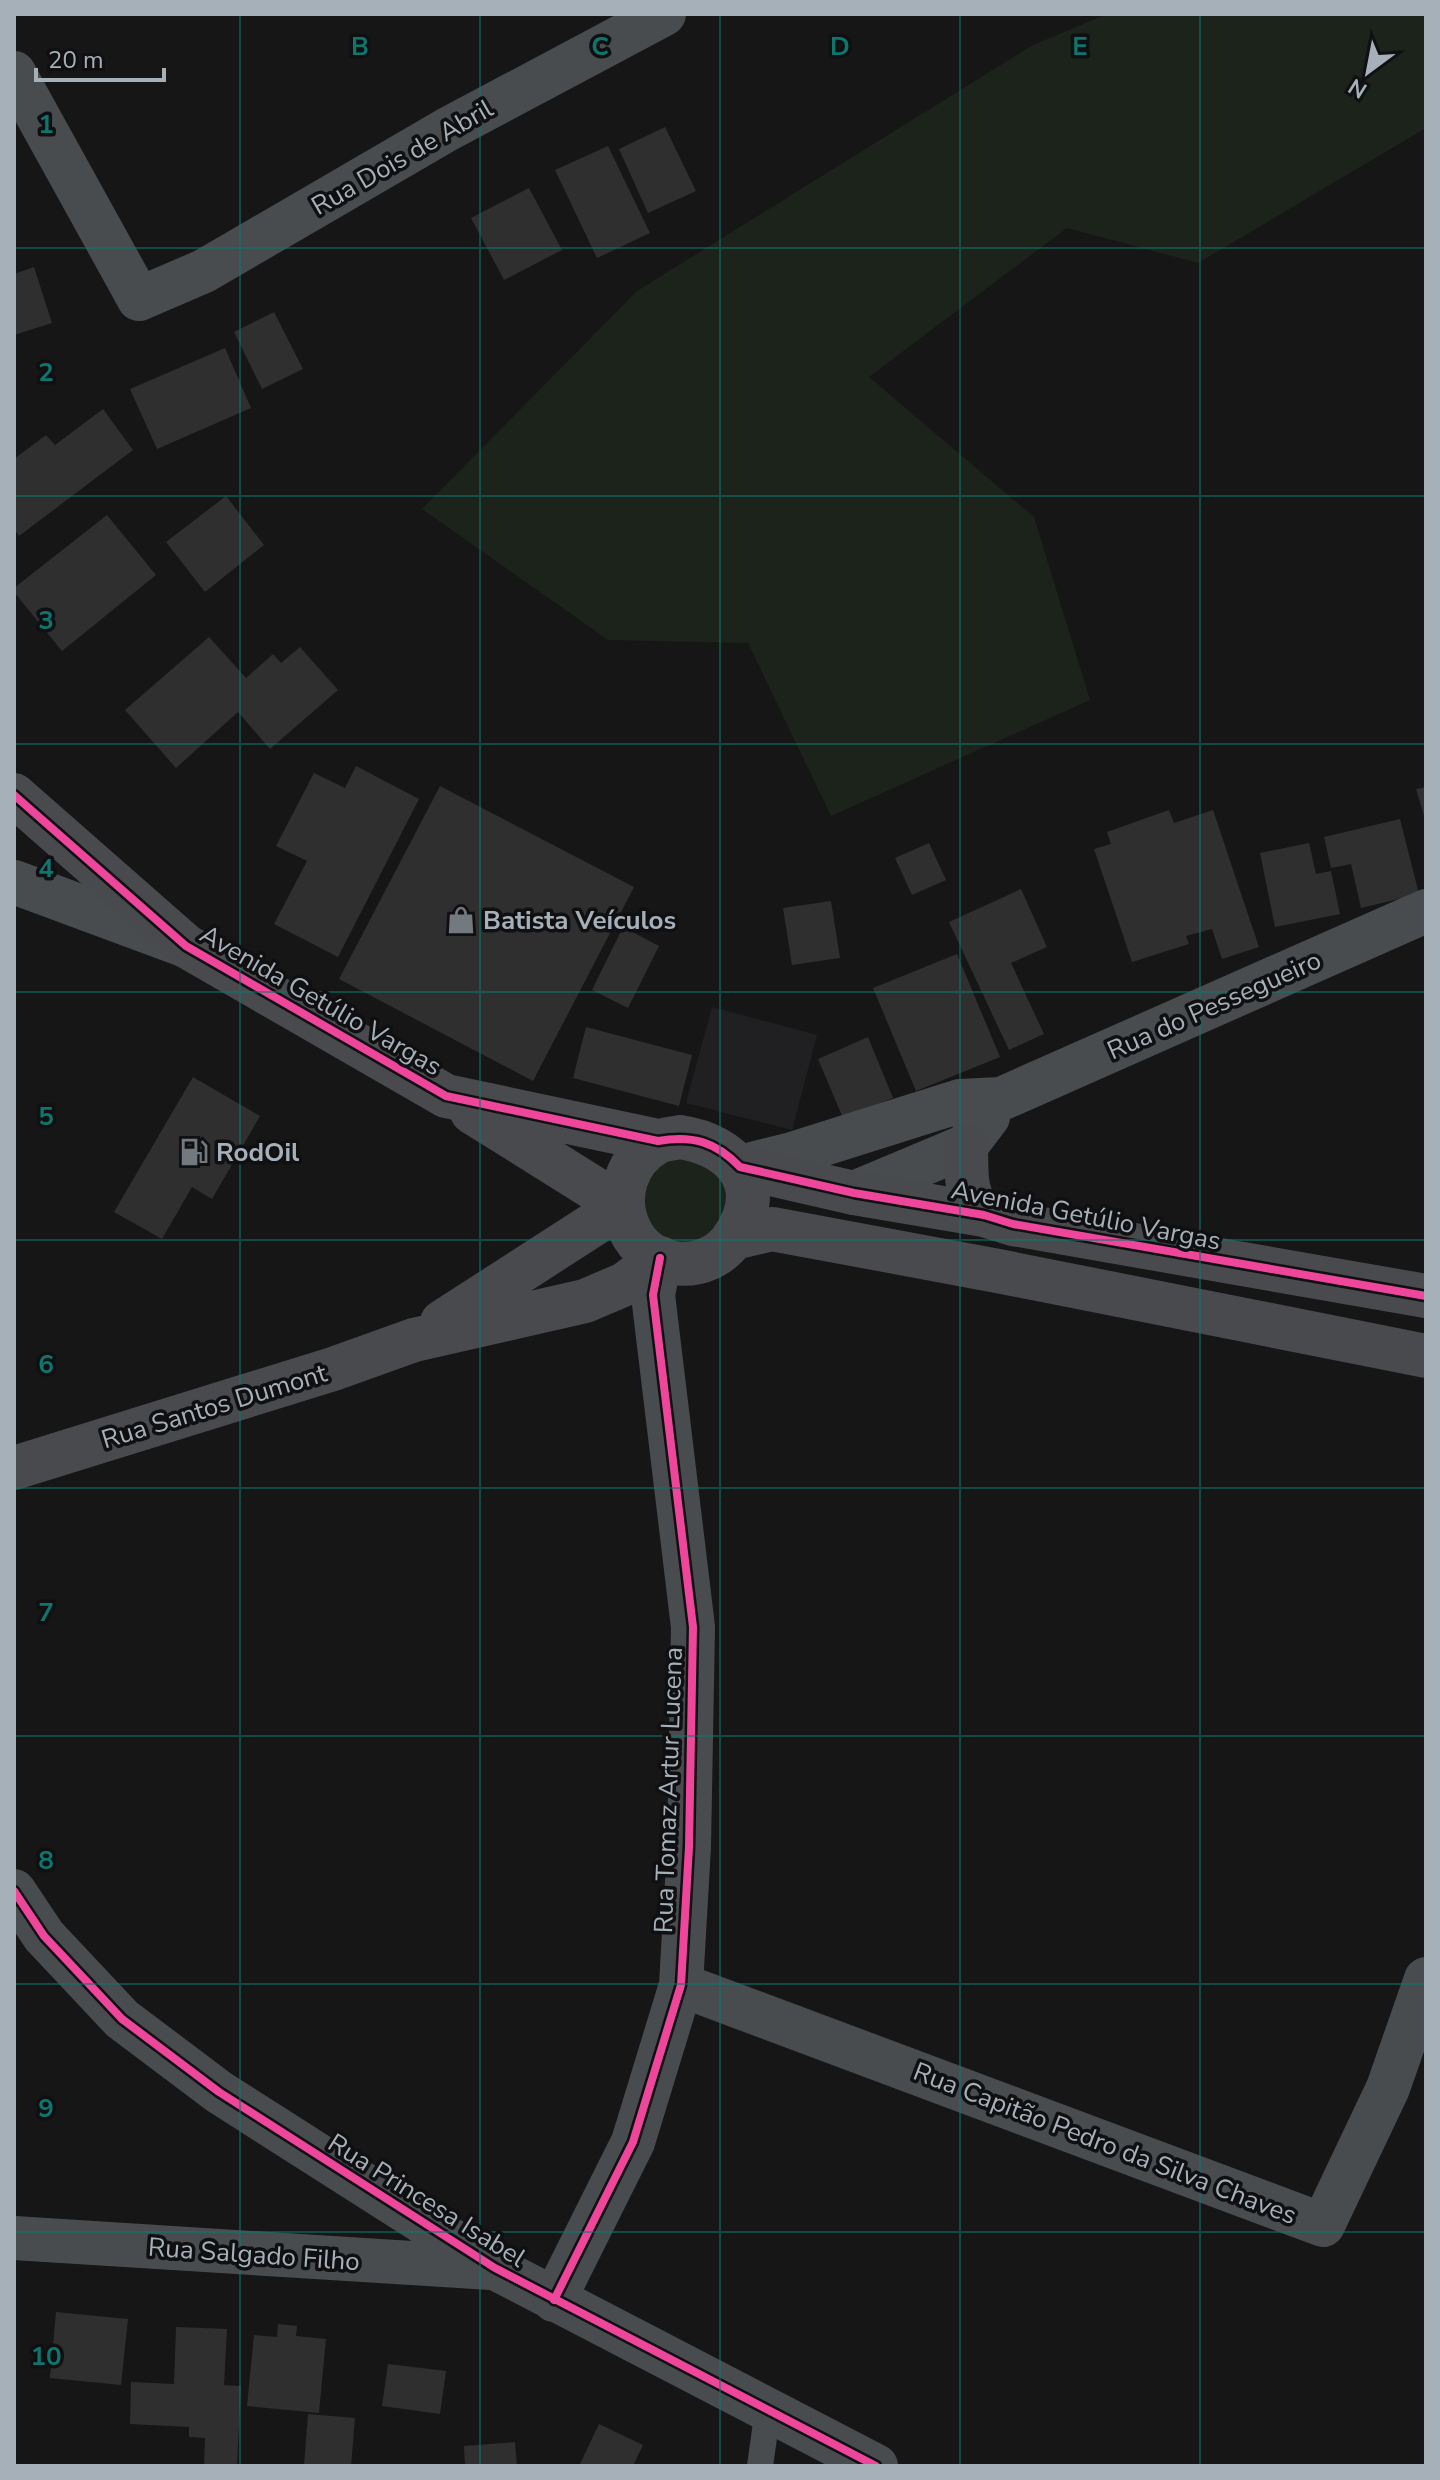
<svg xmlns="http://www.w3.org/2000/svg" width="1440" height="2480" viewBox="0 0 1440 2480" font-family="'Nunito Sans',sans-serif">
<rect width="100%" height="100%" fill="#161616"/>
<path fill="#202022" d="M712,1007L817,1035L792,1130L686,1103Z"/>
<path fill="#1c231b" d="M1107,14H1426V128L1198,263L1067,228L869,377L1034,517L1090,700L831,816L748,643L608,640L422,509L637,291L1033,45Z
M663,1153L720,1163L734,1209L700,1246L653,1237L635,1190Z"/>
<path fill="#2f2f30" d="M665,127L696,191L648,213L619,149Z
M608,146L650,233L597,258L555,170Z
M529,188L562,250L504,280L471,218Z
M34,267L52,323L14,335V274Z
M274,312L303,369L262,389L234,332Z
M225,348L251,408L157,449L130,389Z
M103,409L133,450L19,536L14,529V459L46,435L55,445Z
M226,496L264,545L205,592L166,542Z
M107,515L156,575L62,651L14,592V588Z
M209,637L246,678L273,654L281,663L300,647L338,690L270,749L238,712L176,768L125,710Z
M356,766L419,799L338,957L274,924L307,861L276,846L314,773L345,788Z
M440,786L634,887L533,1081L339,979Z
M1426,787V819H1425L1416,789Z
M1169,810L1174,823L1213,810L1259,947L1222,959L1212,929L1186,936L1189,944L1132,962L1094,849L1111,844L1107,832Z
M1400,819L1419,894L1361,908L1351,864L1331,868L1324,837Z
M929,843L946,880L912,895L895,858Z
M1309,843L1316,874L1331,871L1340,914L1275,927L1260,853Z
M1021,889L1047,947L1011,963L1044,1034L1009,1050L949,922Z
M831,901L840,958L792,965L783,908Z
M623,927L659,946L628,1008L592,990Z
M957,954L1000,1057L916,1091L873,988Z
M586,1027L692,1055L679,1106L573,1078Z
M868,1037L893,1098L843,1118L818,1059Z
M193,1077L260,1116L212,1199L192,1187L162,1239L114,1212Z
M56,2312L128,2319L121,2385L50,2378Z
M278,2324L297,2326L296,2336L326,2339L319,2413L247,2406L254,2335L277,2337Z
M176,2327L227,2329L224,2385L241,2386L237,2466H204L205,2438L189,2437V2427L130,2424L131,2382L174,2384Z
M388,2364L446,2371L440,2414L382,2406Z
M308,2414L355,2418L351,2466H304Z
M599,2424L643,2445L633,2466H579Z
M515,2442L517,2466H465L464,2446Z"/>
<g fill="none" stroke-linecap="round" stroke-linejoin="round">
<path stroke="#494c4f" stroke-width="26" d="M760,2466L768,2409"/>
<path stroke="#494c4f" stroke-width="44" d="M14,73L139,299L204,271L448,129L664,14
M14,882L184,945
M740,1167L792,1154L960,1101L1001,1099L1426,911
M854,1193L966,1146L988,1117
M14,1891L44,1936L122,2019L219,2092L495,2268L876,2466
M681,1985L1323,2225L1388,2088L1426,1979
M14,2238L491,2268
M554,2300L633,2142L681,1985L689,1847L693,1627L653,1295L660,1258"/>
<path stroke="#484a4d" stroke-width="44" d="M14,795L186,946L446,1096L658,1141
M472,1112L622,1206
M680,1137C733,1145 769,1184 734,1237C708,1276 648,1272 629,1228C615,1197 626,1160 656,1143C663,1139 672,1139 680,1137Z
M966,1146C967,1172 963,1196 984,1215
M740,1167L854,1193L984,1215L1013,1224L1426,1296
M733,1238L772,1229L1003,1272L1426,1356
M442,1322L622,1206
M14,1468L333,1369L414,1340L585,1301L625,1284L660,1258"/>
<defs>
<path id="cycleway" d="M14,795L186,946L446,1096L658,1141C693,1135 716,1142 740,1167L854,1193L984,1215L1013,1224L1426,1296
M14,1891L44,1936L122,2019L219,2092L495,2268L876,2466
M554,2300L633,2142L681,1985L689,1847L693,1627L653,1295L660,1258"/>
</defs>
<use href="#cycleway" stroke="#101012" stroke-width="13"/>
<use href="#cycleway" stroke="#ed469a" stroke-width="8"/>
</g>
<path fill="none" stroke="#0f766e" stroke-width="2" stroke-opacity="0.55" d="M240,14V2466M480,14V2466M720,14V2466M960,14V2466M1200,14V2466M14,248H1426M14,496H1426M14,744H1426M14,992H1426M14,1240H1426M14,1488H1426M14,1736H1426M14,1984H1426M14,2232H1426"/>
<defs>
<symbol id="shop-bare" viewBox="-9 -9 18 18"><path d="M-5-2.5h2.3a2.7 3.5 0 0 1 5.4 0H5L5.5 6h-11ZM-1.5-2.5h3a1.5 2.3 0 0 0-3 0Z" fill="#737a7f" stroke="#101012" stroke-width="2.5" paint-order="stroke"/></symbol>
<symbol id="fuel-bare" viewBox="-9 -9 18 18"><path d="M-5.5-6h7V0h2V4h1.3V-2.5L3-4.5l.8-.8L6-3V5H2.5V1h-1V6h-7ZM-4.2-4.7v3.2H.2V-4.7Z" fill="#737a7f" stroke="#101012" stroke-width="2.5" paint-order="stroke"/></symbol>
</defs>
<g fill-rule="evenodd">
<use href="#shop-bare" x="441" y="900" width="40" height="40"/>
<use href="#fuel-bare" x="174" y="1132" width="40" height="40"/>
</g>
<g text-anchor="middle" stroke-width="7" stroke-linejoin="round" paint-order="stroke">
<g font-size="26" fill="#a5b0b8" stroke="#101012">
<text transform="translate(402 157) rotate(-30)" y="9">Rua Dois de Abril</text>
<text transform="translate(321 1000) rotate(30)" y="9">Avenida Getúlio Vargas</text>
<text transform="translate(1214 1005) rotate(-24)" y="9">Rua do Pessegueiro</text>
<text transform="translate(1086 1215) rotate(11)" y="9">Avenida Getúlio Vargas</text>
<text transform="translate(214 1406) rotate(-17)" y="9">Rua Santos Dumont</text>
<text transform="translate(668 1790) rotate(-88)" y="9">Rua Tomaz Artur Lucena</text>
<text transform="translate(1105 2143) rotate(21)" y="9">Rua Capitão Pedro da Silva Chaves</text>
<text transform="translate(427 2200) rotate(32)" y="9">Rua Princesa Isabel</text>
<text transform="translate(254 2254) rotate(4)" y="9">Rua Salgado Filho</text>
</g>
<g font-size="26" font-weight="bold" fill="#a5b0b8" stroke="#101012" text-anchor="start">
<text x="483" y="929">Batista Veículos</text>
<text x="216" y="1161">RodOil</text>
</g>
</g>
<g font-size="26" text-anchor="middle" font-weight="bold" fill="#0f766e" stroke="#101012" stroke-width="7" stroke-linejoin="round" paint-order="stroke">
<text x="360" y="55">B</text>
<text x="600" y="55">C</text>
<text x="840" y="55">D</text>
<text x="1080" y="55">E</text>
<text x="46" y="133">1</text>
<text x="46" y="381">2</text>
<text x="46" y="629">3</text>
<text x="46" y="877">4</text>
<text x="46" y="1125">5</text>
<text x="46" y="1373">6</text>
<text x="46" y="1621">7</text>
<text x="46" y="1869">8</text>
<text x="46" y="2117">9</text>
<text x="46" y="2365">10</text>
</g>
<rect width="1440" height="2480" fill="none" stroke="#a5b0b8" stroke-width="32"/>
<g transform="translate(1368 72) rotate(212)" stroke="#101012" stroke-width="6" paint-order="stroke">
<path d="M0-6L14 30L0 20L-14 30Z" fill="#a5b0b8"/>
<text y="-12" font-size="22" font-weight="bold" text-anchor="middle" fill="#a5b0b8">N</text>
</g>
<path d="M36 68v12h128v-12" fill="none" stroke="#a5b0b8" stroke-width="4"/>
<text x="48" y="68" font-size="24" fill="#a5b0b8" stroke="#101012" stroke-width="6" paint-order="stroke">20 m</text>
</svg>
